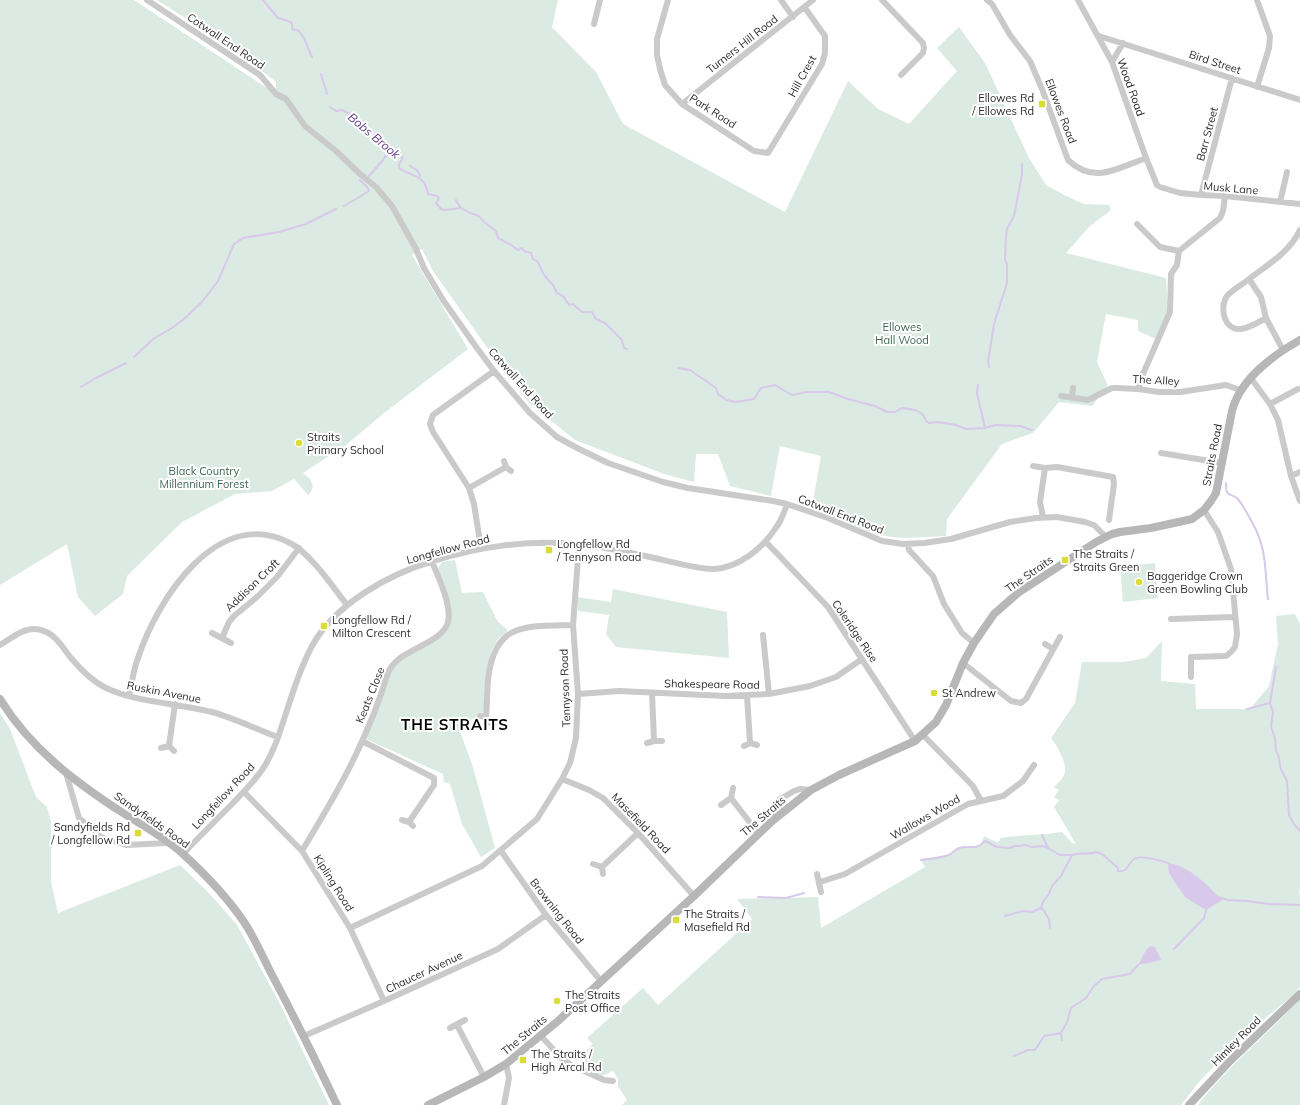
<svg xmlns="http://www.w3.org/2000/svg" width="1300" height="1105" viewBox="0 0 1300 1105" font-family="Mulish,sans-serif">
<rect width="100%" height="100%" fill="#fff"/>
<path fill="#dbeae3" d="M0,0H134L276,94V82L237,51L157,0H558L552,27L596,72L623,124L785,212L848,81L878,109L909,124L957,71L937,48L959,27L985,63L1029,158L1046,185L1066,196L1084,204L1109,205L1111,210L1090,226L1066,253L1166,278L1168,313L1158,340L1138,331V320L1106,314L1097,362L1108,386L1092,406L1059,402L1033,433L1002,444L947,519L946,536C924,537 902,540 881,535C859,530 833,515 812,506L821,456L780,446L771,496L730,486L718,454H696L694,482L667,475L575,440L529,403L503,370L433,271L422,249L412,255L468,349L384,413L346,445L303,473L310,479L313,486L311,492L308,495L294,479L272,491L235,494L182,522L127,576L123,594L95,616L78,597L67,544L0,585Z
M455,560L462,593L483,592L498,622L507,629V632L498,639L491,652L485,680L484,710L482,713H479L476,717L458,726L473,767L495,848L481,857L462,824L450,784L444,782L443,774L366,739L392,670L396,664L445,631L450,606L438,568L442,562Z
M1155,563L1158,598L1123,602L1120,567Z
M613,589L727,612L729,658L616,647L606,634L609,615L578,611L577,597L611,602Z
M1295,614L1300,624V893L1298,889L1300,897V987L1293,995L1238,1041L1199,1082L1181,1105H622L627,1100L618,1086V1079L613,1071L602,1076L595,1073L596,1068L577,1059L593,1044L587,1038L643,988L658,1005L752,919L737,899L818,897L821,928L925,867L920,859L943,856L950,854L960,848H972L980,846L984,836L994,841L995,840L996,842L1000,841V838C1021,835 1041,835 1062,832L1072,843L1076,844L1054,807L1059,800L1054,797L1059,790L1054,787C1059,782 1064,778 1065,771C1066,762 1057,745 1051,738L1075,703L1082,662H1124L1146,658L1162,641L1161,681L1195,684L1196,709H1250L1269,686L1278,644L1276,616Z
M0,713L10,729L36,797L47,807L51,822V882L58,913L180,865L209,893L237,925L279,1002L329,1105H0Z
M1300,999V1105H1198C1228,1066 1267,1035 1300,999Z"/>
<path fill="#d8c8e9" d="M1168,863C1184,865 1199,877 1211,889C1215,893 1218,897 1222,900L1206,910L1185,897L1169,873Z
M1151,946L1155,947L1161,960L1138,965C1143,959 1144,949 1151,946Z"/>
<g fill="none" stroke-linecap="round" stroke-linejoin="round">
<path stroke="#d8c8e9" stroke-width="2" d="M263,0L278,18L288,21L292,23V29L299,31L304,38L312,57
M321,74L327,94
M330,107L336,111L342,110L350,114L361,124L384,141L403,158L399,164V168C413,178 424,173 428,194L437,196L439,198L436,203L441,209L445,210L461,208L470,213L479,216L483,221L496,231L498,238L511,245L518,250L522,248L524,251L531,253L533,259L538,262L544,275L553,285L557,293L563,296L569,305L573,304L582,312H592L596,319L605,323L622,340L624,348L627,349
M384,158L393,149
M410,166L417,170L420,176
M369,176L383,160
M456,200L460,207
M344,206L369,191L367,187L360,180
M134,357L153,339L172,328L184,319L202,302L218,281L234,244L243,238L279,232L306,224L336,209
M989,367L988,362L994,324L1007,283V264L1005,260L1006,236L1007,229L1014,216L1022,175V164
M678,368L690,370L716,388L718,394L726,400L736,402L754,399L761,388L775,385L792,395L807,392H829L848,399L875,406L887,412H895L902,408C913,410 922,409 926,421L929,423L938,422L956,425L966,429L985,428L995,425L1021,426L1028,429L1032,430
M978,385L977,393L985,428
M81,387L94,379L126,363
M1226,483C1226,486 1226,490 1227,492C1229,496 1234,495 1237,498C1243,505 1252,522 1256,530C1267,553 1265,575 1268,599
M1276,667L1270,703L1273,712L1271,726L1275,739L1276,750L1279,758L1280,767L1287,781L1289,815L1294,824L1300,831
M1247,709L1270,703
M1042,835L1048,848
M921,860C930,859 940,858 949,855C952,853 955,850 959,848C969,845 977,851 985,841L997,847L1010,848L1015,846H1020L1025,845L1032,847L1044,846L1060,855H1072
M758,897L786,898L804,893
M1218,897L1228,900L1248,901L1268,904L1300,905
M1042,908L1049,919L1050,928
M1005,916L1023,911L1032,912L1041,908L1043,902L1049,894L1052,886L1061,876L1072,855C1082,851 1086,856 1096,852L1102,854L1118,868V871C1128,873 1128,863 1134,859C1140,854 1161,861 1168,863
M1174,949L1204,918L1206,910
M1061,1033L1062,1040
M1014,1056L1028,1050H1035L1044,1036L1061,1033L1067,1022L1071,1008L1086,998L1094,986L1102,979L1130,974L1138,965"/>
<path stroke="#cacaca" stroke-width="6" d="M147,0L260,75L276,94L286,99L305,126L336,151L359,173L376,187L392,206L416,249L424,268L443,300L474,344L494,371L530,413L557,437L579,449L608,463L663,482L688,488L773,501L787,504L828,518L882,541L903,544L924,543L951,539L1010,522L1036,518L1057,517L1085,522L1094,525L1106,537
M668,0L657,39V55L660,69L665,85L682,104L754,151L768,153L822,64L825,53V36L805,8
M781,0L793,17
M882,0L923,43L924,48L923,53L901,75
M987,0L992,4L1010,35L1030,61L1042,89L1068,160C1094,185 1118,168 1146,158
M1078,0L1112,62L1146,158L1157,185
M594,24L600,0
M1099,36L1300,100
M1112,62L1123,43
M1257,87L1269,48L1270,36L1257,0
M682,104L813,0
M1160,187L1180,193L1201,195L1225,196L1300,204
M1201,195L1232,78
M1280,202L1287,172
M1137,224L1160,247L1179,251
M1249,279C1243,284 1231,291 1227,296C1219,307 1224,331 1241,329C1249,328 1259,322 1266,318
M1283,350L1266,318L1261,297L1249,279C1267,265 1290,252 1300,230
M1250,377L1270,404L1278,420L1291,476L1300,501
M1138,389L1140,381L1170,312L1171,274L1177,265L1179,251L1220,218L1223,211L1225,196
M1061,396L1088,400L1112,388H1117L1138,389L1159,392H1180L1226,385L1240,390
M1072,398L1073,388
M1270,404L1298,389
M1161,453L1222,463
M504,461L506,467L511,471
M1033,466L1045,468L1057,467L1113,477L1114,484L1109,520
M1291,476L1300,472
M469,488L506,467
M1043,517L1040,502L1045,468
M766,542L828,607L915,741
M908,544L909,550L933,576L944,604L962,633L974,643
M481,548L474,504L469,488L433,432L430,424L433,415L494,371
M1171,619L1235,617
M212,633L231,643
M763,635L769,694
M222,638L229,622L234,616L257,597L277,577L299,548
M1045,644L1053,649
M0,645C12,638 26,625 41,630C56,634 62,647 71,658C81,670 92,681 106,688C138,703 177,703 212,712C234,718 256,729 277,737
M963,663L1011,701L1021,703L1026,699L1060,637
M1191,677V657L1226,656L1231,652L1235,647L1237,634L1231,569L1218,532L1204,510
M652,693L654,741
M578,694L619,691L725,696L769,694L810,686L836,677L862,659
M747,695L750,743
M129,696C132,684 133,670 138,658C157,600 217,505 290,543C310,553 333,587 347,605
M480,716L486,717L490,723
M486,717C487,705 487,693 488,680C494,622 525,626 573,625
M923,735L973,786L981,801
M362,741L434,778V785L409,822
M647,743L654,741H662
M169,746L175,704
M744,746L750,743L757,745
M161,748L169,746L174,751
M66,773L79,818L101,837L126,845L169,843
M562,779L589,790L603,798L638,833L694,896
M244,792L302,851L350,928L384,1001
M731,798L758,833
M721,805L731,798L733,788
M402,820L409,822L413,826
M772,821L773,808L777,801L794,791L800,789L811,790
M302,851C324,814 346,778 363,739C370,724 376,709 381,694C384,686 386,676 390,669C402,648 442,644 448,622C452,604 438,578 432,561
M501,851L546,915L601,981
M183,854C198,838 214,822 230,806C241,795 253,783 262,770C276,750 282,724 290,701C296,682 303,663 312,646C335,604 389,574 433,561C482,546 526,540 578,544C605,547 632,553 659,559C676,563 697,569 714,569C738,568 763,548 775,529C781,522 784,513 787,504
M593,864L602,867L603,874
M602,867L638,833
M817,874L821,892
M820,882L845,874L968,804L1003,796L1023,781L1034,765
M350,928L482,866L537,819L562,779L570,763L576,738L578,694L573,625L579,545
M457,1025L484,1077
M450,1028L465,1020
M304,1036L384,1001L498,949L546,915
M541,1036L561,1058L571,1065L604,1080L613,1081
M504,1105L509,1078L506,1064"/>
<path stroke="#b7b7b7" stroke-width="8" d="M0,699C31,749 75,782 123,813C143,826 166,838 183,854C205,874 227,897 244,922C255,938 263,958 272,975C295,1018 316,1061 337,1105
M428,1105L484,1077L506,1064L558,1021L694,896L772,821L811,790L839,775L915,741L936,722L946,705L963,663L974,643L994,614L1018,593L1096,542L1112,534L1120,532L1151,528L1192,519L1204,510L1211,501L1216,493L1232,411C1240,379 1272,356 1300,340
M1189,1105L1230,1061L1300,994"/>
</g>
<g fill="#dbdd37" stroke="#fff" stroke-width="1.5">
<rect x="1038" y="100" width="8" height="8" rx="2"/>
<circle cx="299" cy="443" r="4"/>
<rect x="545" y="546" width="8" height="8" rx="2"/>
<rect x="1061" y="556" width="8" height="8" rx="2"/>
<circle cx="1139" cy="582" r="4"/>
<rect x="320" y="622" width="8" height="8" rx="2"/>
<circle cx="934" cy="693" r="4"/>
<rect x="134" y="829" width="8" height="8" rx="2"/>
<rect x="672" y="916" width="8" height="8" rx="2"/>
<circle cx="557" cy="1001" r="4"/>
<rect x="519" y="1056" width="8" height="8" rx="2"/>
</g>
<g text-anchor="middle" stroke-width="4" stroke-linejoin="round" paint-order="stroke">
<g font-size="11" fill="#2d2d2d" stroke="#fff">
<text transform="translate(226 41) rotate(34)" y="4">Cotwall End Road</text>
<text transform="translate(742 44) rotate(-38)" y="4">Turners Hill Road</text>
<text transform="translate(1215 62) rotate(18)" y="4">Bird Street</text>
<text transform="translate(802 76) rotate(-61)" y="4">Hill Crest</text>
<text transform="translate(1131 87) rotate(70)" y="4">Wood Road</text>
<text transform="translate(713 111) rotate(33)" y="4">Park Road</text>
<text transform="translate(1061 111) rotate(69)" y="4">Ellowes Road</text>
<text transform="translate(1207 134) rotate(-75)" y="4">Barr Street</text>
<text transform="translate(1231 188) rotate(5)" y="4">Musk Lane</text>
<text transform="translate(1156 380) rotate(3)" y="4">The Alley</text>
<text transform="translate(521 383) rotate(48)" y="4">Cotwall End Road</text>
<text transform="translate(1212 455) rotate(-79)" y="4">Straits Road</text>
<text transform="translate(841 514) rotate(21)" y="4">Cotwall End Road</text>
<text transform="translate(448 549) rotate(-15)" y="4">Longfellow Road</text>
<text transform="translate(1029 574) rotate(-35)" y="4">The Straits</text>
<text transform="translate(252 585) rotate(-44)" y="4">Addison Croft</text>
<text transform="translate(855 631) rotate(56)" y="4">Coleridge Rise</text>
<text transform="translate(712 684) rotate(1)" y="4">Shakespeare Road</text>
<text transform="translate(565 688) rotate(-92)" y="4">Tennyson Road</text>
<text transform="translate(164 692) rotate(11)" y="4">Ruskin Avenue</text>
<text transform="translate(370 695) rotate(-68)" y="4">Keats Close</text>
<text transform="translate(223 796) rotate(-47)" y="4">Longfellow Road</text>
<text transform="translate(763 816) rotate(-41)" y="4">The Straits</text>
<text transform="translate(925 817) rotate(-30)" y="4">Wallows Wood</text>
<text transform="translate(152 820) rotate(35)" y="4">Sandyfields Road</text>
<text transform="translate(641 823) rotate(46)" y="4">Masefield Road</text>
<text transform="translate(334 883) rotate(58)" y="4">Kipling Road</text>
<text transform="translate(557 911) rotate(52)" y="4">Browning Road</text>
<text transform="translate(424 972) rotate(-25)" y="4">Chaucer Avenue</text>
<text transform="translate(524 1035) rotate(-40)" y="4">The Straits</text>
<text transform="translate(1236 1041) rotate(-45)" y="4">Himley Road</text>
</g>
<g font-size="11" fill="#2d2d2d" stroke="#fff" text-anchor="start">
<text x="1034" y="102" text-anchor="end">Ellowes Rd<tspan x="1034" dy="13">/ Ellowes Rd</tspan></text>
<text x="307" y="441">Straits<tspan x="307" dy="13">Primary School</tspan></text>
<text x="557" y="548">Longfellow Rd<tspan x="557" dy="13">/ Tennyson Road</tspan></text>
<text x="1073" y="558">The Straits /<tspan x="1073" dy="13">Straits Green</tspan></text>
<text x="1147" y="580">Baggeridge Crown<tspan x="1147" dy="13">Green Bowling Club</tspan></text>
<text x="332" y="624">Longfellow Rd /<tspan x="332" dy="13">Milton Crescent</tspan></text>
<text x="942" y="697">St Andrew</text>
<text x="130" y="831" text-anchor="end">Sandyfields Rd<tspan x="130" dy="13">/ Longfellow Rd</tspan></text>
<text x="684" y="918">The Straits /<tspan x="684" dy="13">Masefield Rd</tspan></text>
<text x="565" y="999">The Straits<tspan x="565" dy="13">Post Office</tspan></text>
<text x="531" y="1058">The Straits /<tspan x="531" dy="13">High Arcal Rd</tspan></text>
</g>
<g font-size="11" fill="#3d6756" stroke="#fff">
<text x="902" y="331">Ellowes<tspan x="902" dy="13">Hall Wood</tspan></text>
<text x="204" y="475">Black Country<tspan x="204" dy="13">Millennium Forest</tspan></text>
</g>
<g font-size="12" font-style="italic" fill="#633f8b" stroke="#fff">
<text transform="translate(374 136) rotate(40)" y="4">Bobs Brook</text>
</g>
<g font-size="15" font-weight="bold" letter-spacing="1" fill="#000" stroke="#fff">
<text x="455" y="730">THE STRAITS</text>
</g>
</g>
</svg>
